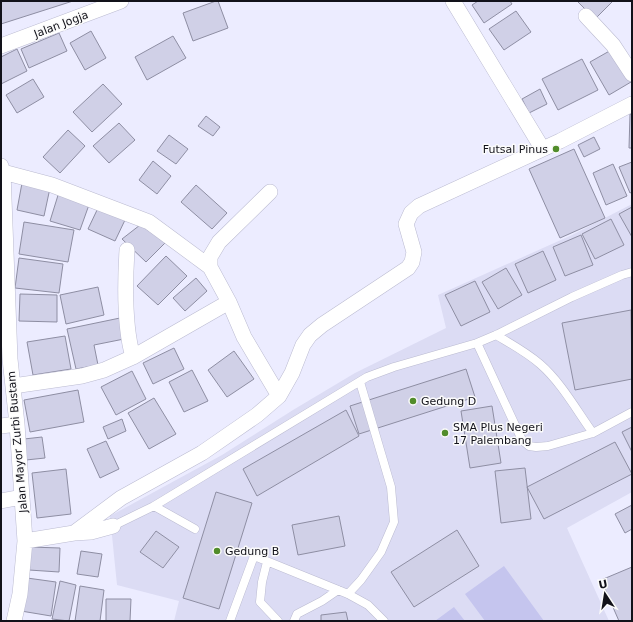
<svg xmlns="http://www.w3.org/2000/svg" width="633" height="622" viewBox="0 0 633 622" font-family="'DejaVu Sans',sans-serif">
<rect width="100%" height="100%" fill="#ececff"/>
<path fill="#dcdcf4" d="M632,204V492L567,528L609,621H174L179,601L117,585L110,516L222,455L293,410L355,373L446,328L438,295L572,235Z"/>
<path fill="#c5c5ee" d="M504,566L544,621H485L465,594Z
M454,607L465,621H435Z"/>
<path fill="#d0d0e7" stroke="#8e8ea3" d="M1,1H73L1,24Z
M216,1H218L228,28L193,41L183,13Z
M478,1H510L512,4L484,23L472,5Z
M577,1H613L595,19Z
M516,11L531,32L504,50L489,29Z
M91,31L106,58L85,70L70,43Z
M59,33L67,51L29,68L21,49Z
M173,36L186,58L147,80L135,57Z
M17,49L27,71L1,84V57Z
M613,49L631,82L609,95L590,62Z
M582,59L598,90L558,110L542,79Z
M33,79L44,97L17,113L6,95Z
M103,84L122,104L92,132L73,112Z
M540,89L547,104L529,113L522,99Z
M630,114H632V148H629Z
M206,116L220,127L213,136L198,126Z
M119,123L135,140L109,163L93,146Z
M68,130L85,146L60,173L43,157Z
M169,135L188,149L176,164L157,151Z
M594,137L600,149L584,157L578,145Z
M574,149L605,218L560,238L529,169Z
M153,161L171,176L157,194L139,180Z
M632,162V192L630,193L619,167Z
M613,164L627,196L606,205L593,173Z
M22,183L50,188L44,216L17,210Z
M196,185L227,213L212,229L181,202Z
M59,192L90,202L80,230L50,221Z
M632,207V237L619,214Z
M98,208L125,220L115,241L88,229Z
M611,219L624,245L595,259L582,234Z
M24,222L74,230L68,262L19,254Z
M140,225L166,242L146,262L122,239Z
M581,235L593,265L565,276L553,247Z
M543,251L556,280L528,293L515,264Z
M166,256L187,276L158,305L137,286Z
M19,258L63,264L59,293L15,288Z
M506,268L522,295L498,309L482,282Z
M196,278L207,291L185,311L173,298Z
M475,281L490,312L461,326L445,295Z
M98,287L104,315L66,324L60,295Z
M20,294L57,295V322L19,321Z
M631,310L632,379L575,390L562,323Z
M120,318L124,339L94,345L98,365L76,369L67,329Z
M65,336L71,369L33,375L27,342Z
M174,348L184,369L153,384L143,363Z
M234,351L254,379L227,397L208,370Z
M466,369L475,397L359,434L350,406Z
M192,370L208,401L184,412L169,382Z
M132,371L146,399L116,415L101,387Z
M78,390L84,422L30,432L24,400Z
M154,398L176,434L149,449L128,413Z
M492,406L501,463L470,468L461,411Z
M346,410L359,436L257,496L243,469Z
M122,419L126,431L108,439L103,427Z
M632,427V452L622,432Z
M42,437L45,458L26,460L24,439Z
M106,441L119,469L100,478L87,449Z
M615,442L632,474L544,519L527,487Z
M525,468L531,519L501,523L495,471Z
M66,469L71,514L37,518L32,473Z
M216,492L252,503L219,609L183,598Z
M632,505V529L625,533L615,514Z
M339,516L345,546L298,555L292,525Z
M457,530L479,566L414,607L391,572Z
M156,531L179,547L163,568L140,552Z
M30,547L60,548L59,572L29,570Z
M81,551L102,554L98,577L77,574Z
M632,567V621H619L601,580Z
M27,578L56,582L51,616L21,611Z
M60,581L76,585L69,621L52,619Z
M80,586L104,590L100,621H75Z
M106,599H131L130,621H106Z
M346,612L348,621H321V615Z"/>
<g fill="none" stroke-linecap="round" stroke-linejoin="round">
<defs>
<path id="lane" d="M496,335C511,344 526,352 540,364C561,382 577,411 593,433
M477,343L522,440L529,446L536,447L548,446L593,433L632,412
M154,506L195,529
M113,526L154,506L367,377L394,367L477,343L496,335L572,297L622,275L632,272
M267,562L262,582L260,602L278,621
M348,594L361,580L381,552L394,522L391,487L360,382
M230,621L254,556L348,594L368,605L384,621
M294,621L297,614L322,601L338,590"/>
<path id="street" d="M453,1L542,148
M586,16L613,45L632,74
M1,46L121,1
M1,166L3,172L10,359L17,424L25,541L20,594L14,621
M3,172L52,185L149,222L210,267
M270,192L219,242L210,257V267L229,302L244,337L279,396
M127,250C125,282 124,326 133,357
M13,386L82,376L104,370L133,357L229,302
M1,426L17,424
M1,501L22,497
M74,533L121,498L202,453L257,415L279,396L292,373L303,345L310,335L322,325L408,268L412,262L414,252L406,224L411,213L419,206L560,141L632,104
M25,541L74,533L91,532L113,526"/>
</defs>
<use href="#lane" stroke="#bbbbd1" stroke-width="9"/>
<use href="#street" stroke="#bbbbd1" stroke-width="16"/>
<use href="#lane" stroke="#fff" stroke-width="8"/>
<use href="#street" stroke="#fff" stroke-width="15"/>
</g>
<g fill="#518c2a" stroke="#fbfbfb" stroke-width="1.5">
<circle cx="556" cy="149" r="4"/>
<circle cx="413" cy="401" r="4"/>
<circle cx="445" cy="433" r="4"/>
<circle cx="217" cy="551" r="4"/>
</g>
<g text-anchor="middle" stroke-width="3" stroke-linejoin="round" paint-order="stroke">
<g font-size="11" fill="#12121a" stroke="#fbfbfb">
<text transform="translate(61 24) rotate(-21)" y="4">Jalan Jogja</text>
<text transform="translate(17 442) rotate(-95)" y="4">Jalan Mayor Zurbi Bustam</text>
</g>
<g font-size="11" fill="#12121a" stroke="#fbfbfb" text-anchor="start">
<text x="548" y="153" text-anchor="end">Futsal Pinus</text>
<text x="421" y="405">Gedung D</text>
<text x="453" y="431">SMA Plus Negeri<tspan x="453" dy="13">17 Palembang</tspan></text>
<text x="225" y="555">Gedung B</text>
</g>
</g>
<rect width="633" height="622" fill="none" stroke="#12121a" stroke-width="4"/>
<g transform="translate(605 594) rotate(348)" stroke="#fbfbfb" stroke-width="3" paint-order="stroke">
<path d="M0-3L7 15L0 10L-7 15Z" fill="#12121a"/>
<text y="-6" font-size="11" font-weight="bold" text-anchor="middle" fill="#12121a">U</text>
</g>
</svg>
